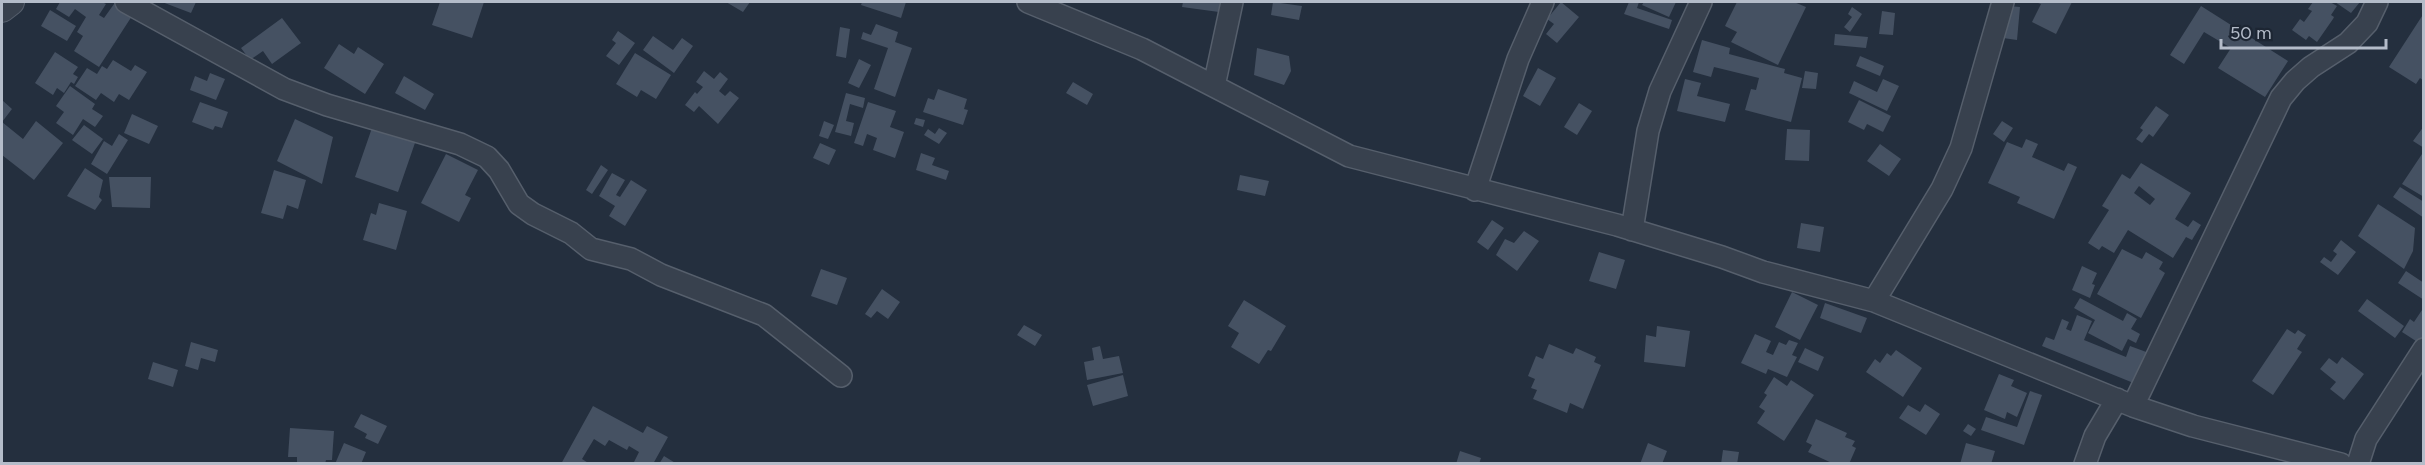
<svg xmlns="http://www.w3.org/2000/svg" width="2425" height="465" viewBox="0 0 2425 465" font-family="Figtree,sans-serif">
<rect width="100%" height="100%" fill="#242f3e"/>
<path fill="#455162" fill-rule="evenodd" d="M60,2H102L106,4L99,15L104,18L114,4L132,16L99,67L74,51L83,36L77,32L86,17L75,9L69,17L56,9Z
M162,2H196L191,13Z
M440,2H484L472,38L432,25Z
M726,2H750L743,12Z
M862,2H906L901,18L861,5Z
M1183,2H1220L1219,12L1182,7Z
M1273,2L1302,6L1299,20L1271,15Z
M1561,2L1579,17L1557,43L1546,34L1554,24L1547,19Z
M1629,2H1639L1637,8L1672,20L1669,29L1624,14Z
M1644,2H1676L1669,17L1642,5Z
M1737,2H1794L1806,7L1778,65L1731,42L1737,32L1725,26Z
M2035,2H2072L2056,34L2032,22L2041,4Z
M2313,2H2330L2337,6L2331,15L2334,17L2333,19L2317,42L2309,36L2306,40L2292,30L2300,19L2304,22L2312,11L2308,9Z
M2335,2H2360L2351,13Z
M2008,6L2020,7L2017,40L2003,38Z
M2201,6L2288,61L2265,97L2218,68L2231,48L2204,32L2184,64L2170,55Z
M1852,7L1862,14L1850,32L1844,27L1852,17L1848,14Z
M50,10L76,26L67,41L41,26Z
M1882,11L1895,13L1893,35L1879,34Z
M2424,13V81L2420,78L2416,84L2389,67Z
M282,18L301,43L272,64L263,51L250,60L241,48Z
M876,24L898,32L895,42L912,48L895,97L874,89L888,48L861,39L863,32L871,35Z
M840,27L850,29L846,58L836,56Z
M618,31L635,43L619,65L606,56L616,43L612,40Z
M1835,34L1868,37L1866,48L1834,45Z
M653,36L673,50L682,38L693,46L674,73L643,50Z
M1702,40L1730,48L1729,54L1785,69L1784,73L1802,78L1791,122L1745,110L1751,89L1756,90L1759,78L1714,67L1711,77L1693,72Z
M339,44L354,54L358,47L384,64L365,94L324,68Z
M1257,48L1289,56L1291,71L1284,85L1254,75Z
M55,52L78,67L73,74L78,77L74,84L71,82L64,93L57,88L53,95L35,83Z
M635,53L671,75L656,99L641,90L637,97L616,84Z
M1860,56L1884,66L1880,76L1856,66Z
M859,59L871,65L859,88L848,83Z
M113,60L131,71L135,65L147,72L129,100L119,94L114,102L101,93L96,100L75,86L87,68L97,74L102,66L107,69Z
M1538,68L1556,78L1540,106L1523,96Z
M704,71L714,79L720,72L728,79L719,91L725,96L730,91L739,98L718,124L699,106L694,112L685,105L695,92L697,94L703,87L696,82Z
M1805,71L1818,73L1816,89L1802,88Z
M210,73L225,79L216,100L190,90L195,76L207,81Z
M404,76L434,94L425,110L395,93Z
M1685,79L1701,83L1697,96L1730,104L1725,122L1677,111Z
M1883,79L1899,86L1887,111L1849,93L1854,81L1877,92Z
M1073,82L1093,94L1087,105L1066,93Z
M70,86L95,104L92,109L103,116L95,127L83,119L73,135L56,123L64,112L56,106Z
M938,89L967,99L964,109L968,110L963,125L923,112L928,98L934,100Z
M846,93L865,98L863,108L850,104L846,121L854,123L851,136L835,132Z
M2,100L12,109L2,122L23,139L36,121L63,143L34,180L2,155Z
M1859,100L1891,116L1883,132L1867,124L1864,130L1848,122Z
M200,102L228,112L222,128L215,126L213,130L192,122Z
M868,102L896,111L890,127L904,132L895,158L873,150L877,138L867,134L863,146L854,143Z
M1579,103L1592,111L1577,135L1564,127Z
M2156,106L2169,115L2153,137L2149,134L2142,143L2136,139L2143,130L2140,128Z
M132,114L158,126L149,144L124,133Z
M916,118L925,120L923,127L914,124Z
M295,119L333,137L322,184L277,161Z
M824,121L834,125L828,139L819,136Z
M2002,121L2013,128L2004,142L1993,134Z
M84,125L103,139L92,154L72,140Z
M373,125L416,140L398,192L355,177Z
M2424,126V148L2413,141Z
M939,128L947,133L939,144L924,135L928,129L935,134Z
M1787,129L1810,130L1809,161L1785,160Z
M119,134L128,140L107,174L91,164L104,141L112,146Z
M2026,139L2038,144L2032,157L2064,171L2068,163L2077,167L2054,219L2017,203L2020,197L1988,183L2007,142L2022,148Z
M820,143L836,150L829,165L813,158Z
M1880,144L1901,159L1889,176L1867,161Z
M2424,151V197L2402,184Z
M921,153L935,158L932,165L949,171L946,180L916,170Z
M446,154L478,170L465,195L471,198L459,222L421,203Z
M2141,163L2191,193L2175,219L2188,227L2193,220L2201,225L2192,240L2186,237L2173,258L2128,230L2114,253L2102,246L2099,250L2088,243L2109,210L2102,206L2122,174L2130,179ZM2139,186L2155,199L2150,205L2134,193Z
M601,165L608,170L592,194L586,190Z
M85,168L103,180L99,197L102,200L95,210L67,196Z
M274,170L306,180L298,209L287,205L283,219L261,213Z
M612,173L625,180L616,195L620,197L631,180L647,190L625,226L609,216L615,206L599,196Z
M1240,175L1269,181L1265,196L1237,190Z
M109,177H151L150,208L112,207Z
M2400,187L2424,202V218L2393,197Z
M379,203L407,211L396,250L363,240L371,213L376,215Z
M2378,204L2415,228L2413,251L2404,269L2358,236Z
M1492,220L1504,228L1488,250L1477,242Z
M1801,223L1824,227L1820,252L1797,248Z
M1524,231L1539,241L1517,271L1496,255L1505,239L1514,243Z
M2341,240L2356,252L2338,275L2320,262L2324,257L2331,262L2337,254L2333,251Z
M2122,249L2142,259L2146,252L2163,262L2159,269L2165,273L2141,318L2097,294Z
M1599,252L1625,260L1616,289L1589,281Z
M2082,266L2097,273L2092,284L2095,285L2090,298L2072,290Z
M821,269L847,278L837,305L811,296Z
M2406,271L2424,283V300L2398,283Z
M882,289L900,302L888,319L877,311L871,318L865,314Z
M1792,292L1818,305L1800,340L1775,327Z
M2080,298L2123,321L2127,313L2137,319L2131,329L2140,334L2136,343L2128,339L2122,351L2088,333L2095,320L2074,308Z
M2367,299L2404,326L2395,338L2358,311Z
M1244,300L1286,326L1271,351L1268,350L1259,364L1231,347L1239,333L1228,326Z
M1825,303L1867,318L1861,333L1820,318Z
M2424,307V336L2419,343L2402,332L2410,319L2414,322Z
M2077,315L2092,321L2084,340L2126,357L2130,346L2149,353L2136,384L2042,346L2046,337L2054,340L2062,319L2069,322L2066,329L2071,331Z
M1024,325L1042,335L1035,346L1017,335Z
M1657,326L1690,331L1685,367L1644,362L1646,335L1656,337Z
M2287,329L2295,334L2298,330L2306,335L2297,349L2302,352L2273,395L2252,381Z
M1755,334L1771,341L1766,352L1773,355L1779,342L1786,345L1789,340L1798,343L1792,355L1797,357L1787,377L1768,369L1766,374L1741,363Z
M191,342L218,350L215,362L201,358L198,370L185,366Z
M1549,344L1573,354L1576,348L1596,357L1594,362L1601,365L1583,409L1570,403L1567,413L1533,399L1537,390L1531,388L1535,379L1528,376L1536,356L1543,359Z
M1100,346L1103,359L1119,356L1123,373L1087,380L1084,362L1094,360L1092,348Z
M1805,348L1824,357L1818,371L1798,362Z
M1896,350L1922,368L1903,397L1866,372L1875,359L1880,363L1887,353L1891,356Z
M2342,357L2364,374L2344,400L2330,389L2336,382L2320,369L2329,358L2337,364Z
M153,362L178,370L173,387L148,379Z
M1999,374L2014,380L2011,386L2027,393L2017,417L2007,412L2005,419L1984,410Z
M1123,375L1128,396L1093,406L1087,385Z
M1774,377L1787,386L1791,380L1814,395L1784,441L1757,423L1765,411L1759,407L1767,395L1764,393Z
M2030,391L2042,395L2024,445L1981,430L1986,417L2017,427Z
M1925,404L1940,414L1926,435L1899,418L1908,405L1920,412Z
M593,406L643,433L647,426L668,437L653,464H633L639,452L629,446L627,450L609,440L605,446L594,439L582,459L590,464H561Z
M361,414L387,426L378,444L365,438L367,434L354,427Z
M1816,419L1847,433L1845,437L1855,441L1852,446L1856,448L1849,464H1834L1808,452L1812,445L1806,442Z
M1968,424L1976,429L1971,436L1963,431Z
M290,428L334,431L332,460H326L325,464H297V457H288Z
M344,443L366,452L361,464H335Z
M1648,443L1667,451L1662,464H1640Z
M1966,443L1995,451L1991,464H1960Z
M1723,450L1739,452L1737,464H1721Z
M1460,451L1481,458L1479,464H1456Z
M664,456L677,464H659Z"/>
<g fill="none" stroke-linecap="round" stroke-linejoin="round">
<defs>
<path id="minor" d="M126,2L284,89L327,105L460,144L487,157L499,170L519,204L533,214L571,233L591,249L631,259L661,275L764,315L841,376
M1028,2L1142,49L1349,156L1617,225L1722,257L1763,272L1874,301L2133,406L2193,426L2341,464
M1214,86L1232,2
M1475,190L1518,59L1543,2
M1632,230L1648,131L1660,91L1701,2
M1874,301L1942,189L1961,148L2003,2
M2133,406L2281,98L2295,81L2311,67L2348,43L2367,23L2377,2
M2085,464L2095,436L2117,399
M2358,464L2366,439L2424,349"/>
<path id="tertiary" d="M2,9L11,2"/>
</defs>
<use href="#minor" stroke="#565f6c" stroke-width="24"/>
<use href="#tertiary" stroke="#565f6c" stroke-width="28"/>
<use href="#minor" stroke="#38414e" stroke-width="21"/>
<use href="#tertiary" stroke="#38414e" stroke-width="26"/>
</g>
<rect width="2425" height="465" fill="none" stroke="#b4bcc9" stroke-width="6"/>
<path d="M2221 39v9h165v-9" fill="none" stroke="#b4bcc9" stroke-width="3"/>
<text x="2230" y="39" font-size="18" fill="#b4bcc9" stroke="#1d2633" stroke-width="4.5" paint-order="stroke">50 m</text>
</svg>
